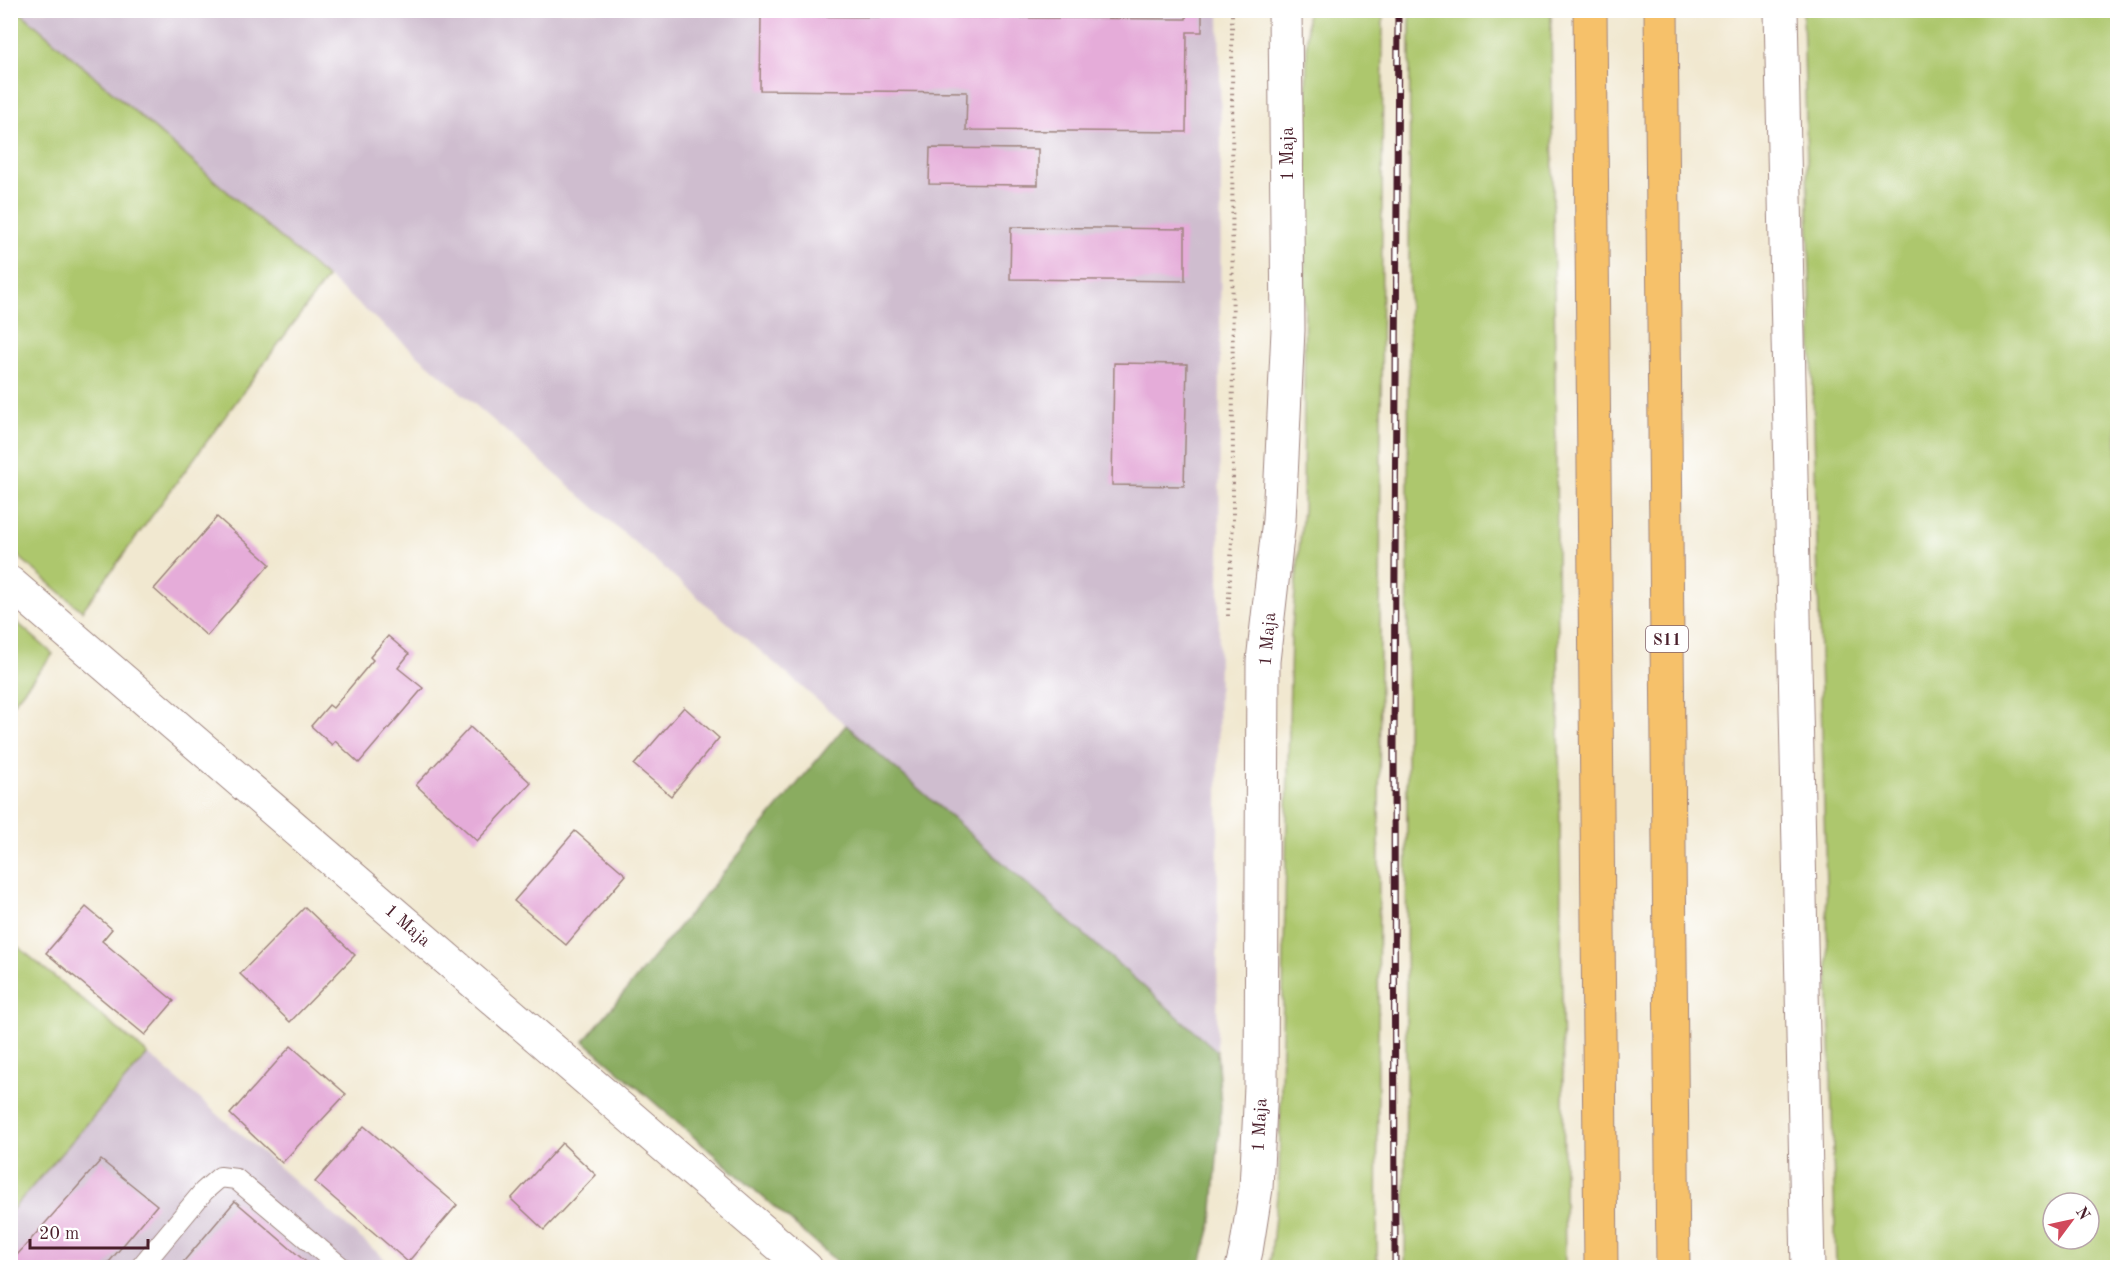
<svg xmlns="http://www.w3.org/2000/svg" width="2128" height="1278" viewBox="0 0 2128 1278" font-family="'Old Standard TT',serif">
<rect width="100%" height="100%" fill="#fff"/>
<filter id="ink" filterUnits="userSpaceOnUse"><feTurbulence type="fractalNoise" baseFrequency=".0167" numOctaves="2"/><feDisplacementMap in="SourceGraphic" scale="12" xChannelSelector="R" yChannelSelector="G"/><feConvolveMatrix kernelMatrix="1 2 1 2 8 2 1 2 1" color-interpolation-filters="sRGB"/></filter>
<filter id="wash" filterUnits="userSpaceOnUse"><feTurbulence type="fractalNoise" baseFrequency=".008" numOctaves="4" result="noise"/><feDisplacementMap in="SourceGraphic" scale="24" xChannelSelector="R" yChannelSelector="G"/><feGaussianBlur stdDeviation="1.35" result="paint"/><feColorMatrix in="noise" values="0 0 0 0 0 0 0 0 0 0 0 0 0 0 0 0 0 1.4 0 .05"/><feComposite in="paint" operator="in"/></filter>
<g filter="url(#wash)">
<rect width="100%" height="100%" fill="#f1e8d0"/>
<path fill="#cfbdcf" d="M19,11H1219L1221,143L1217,1051L846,725Z
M148,1054L394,1267L11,1268V1211Z"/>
<path fill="#adc76d" stroke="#7c734c" stroke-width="1.5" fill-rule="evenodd" d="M19,11L327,278L82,611L11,550L10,11Z
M1307,11H1383L1377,1267L1268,1268L1271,1255L1279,1175L1291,635L1303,509Z
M1410,11H1551L1565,1267H1405Z
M1803,11H2117V1267H1836ZM2053,1203H2089V1239H2053Z
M11,617L53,654L11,706Z
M11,941L148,1054L11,1211Z"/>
<path fill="#8aac60" stroke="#6a6646" stroke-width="1.5" d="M846,725L1217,1051L1221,1106L1212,1222L1200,1267H843L584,1041Z"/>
<g id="blocks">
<path fill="#e5acd9" d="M1187,11L1202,12V32H1187L1186,132L966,130L967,92L760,90L761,16L1186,19Z
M930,148L1038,149V185L929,184Z
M1011,227L1185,229V281L1010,279Z
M1114,363L1187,364L1184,486L1112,485Z
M217,517L270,564L207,636L154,589Z
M388,636L409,654L398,668L423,688L359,763L335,741L332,745L311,726L329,705L333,708L373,660L370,657Z
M684,707L719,738L671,796L634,765Z
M470,727L531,783L477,841L416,785Z
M575,831L626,875L566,945L514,901Z
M86,907L112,929L102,941L174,1001L145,1035L46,953Z
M305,907L355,955L290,1022L240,974Z
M291,1046L346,1094L282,1163L230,1114Z
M364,1126L457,1205L408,1262L315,1182Z
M562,1143L596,1175L544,1230L511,1199Z
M101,1160L157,1205L104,1268H10V1263Z
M235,1201L313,1268H178Z"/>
</g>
</g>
<g filter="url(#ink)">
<use href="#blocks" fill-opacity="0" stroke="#9e847e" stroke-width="1.5"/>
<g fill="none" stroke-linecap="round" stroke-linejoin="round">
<defs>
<path id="lane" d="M140,1268L204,1191L220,1177L236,1179L342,1268"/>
<path id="street" d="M1781,10L1808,1268
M10,583L806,1268
M1242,1268L1246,1251L1256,1188L1261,1086L1263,661L1279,520L1288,330L1285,10"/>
<path id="highway" d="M1590,10L1601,1268
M1661,10L1673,1268"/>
</defs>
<use href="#lane" stroke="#9e847e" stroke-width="22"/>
<use href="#street" stroke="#9e847e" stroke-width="35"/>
<use href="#highway" stroke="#9e847e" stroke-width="35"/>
<path stroke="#9e847e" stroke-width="4" stroke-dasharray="1.5 4.5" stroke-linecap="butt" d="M1228,616L1233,521L1232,10"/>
<use href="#lane" stroke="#fff" stroke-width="20"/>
<use href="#street" stroke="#fff" stroke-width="33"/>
<use href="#highway" stroke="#f6c16b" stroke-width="33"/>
<defs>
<path id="rail" d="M1395,1268L1394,747L1398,10"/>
</defs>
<use href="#rail" stroke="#4a1f2b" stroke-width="7"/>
<use href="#rail" stroke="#fff" stroke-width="4.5" stroke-dasharray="14" stroke-linecap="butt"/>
</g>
</g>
<g text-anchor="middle" stroke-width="4.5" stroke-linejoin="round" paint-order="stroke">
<rect fill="#fff" stroke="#80626b" stroke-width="1.5" x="1646" y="626" width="42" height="26" rx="4.5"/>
<g font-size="16" font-weight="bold" fill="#4a1f2b">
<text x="1667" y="645">S11</text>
</g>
<g font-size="18" fill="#4a1f2b" stroke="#fff">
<text transform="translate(1287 154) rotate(-90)" y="6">1 Maja</text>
<text transform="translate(1267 639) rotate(-85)" y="6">1 Maja</text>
<text transform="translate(408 925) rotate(41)" y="6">1 Maja</text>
<text transform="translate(1259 1125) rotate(-87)" y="6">1 Maja</text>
</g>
</g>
<rect width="2128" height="1278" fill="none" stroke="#fff" stroke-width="36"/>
<g transform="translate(2071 1221) rotate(57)"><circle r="28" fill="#ffffff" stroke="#b7a5aa" stroke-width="1.5"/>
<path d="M0-4.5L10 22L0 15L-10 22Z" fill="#d1495b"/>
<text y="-9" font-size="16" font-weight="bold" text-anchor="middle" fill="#4a1f2b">N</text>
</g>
<path d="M30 1239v9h118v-9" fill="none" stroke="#4a1f2b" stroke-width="3"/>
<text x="39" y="1239" font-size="18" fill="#4a1f2b" stroke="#ffffff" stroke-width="4.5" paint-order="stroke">20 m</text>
</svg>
